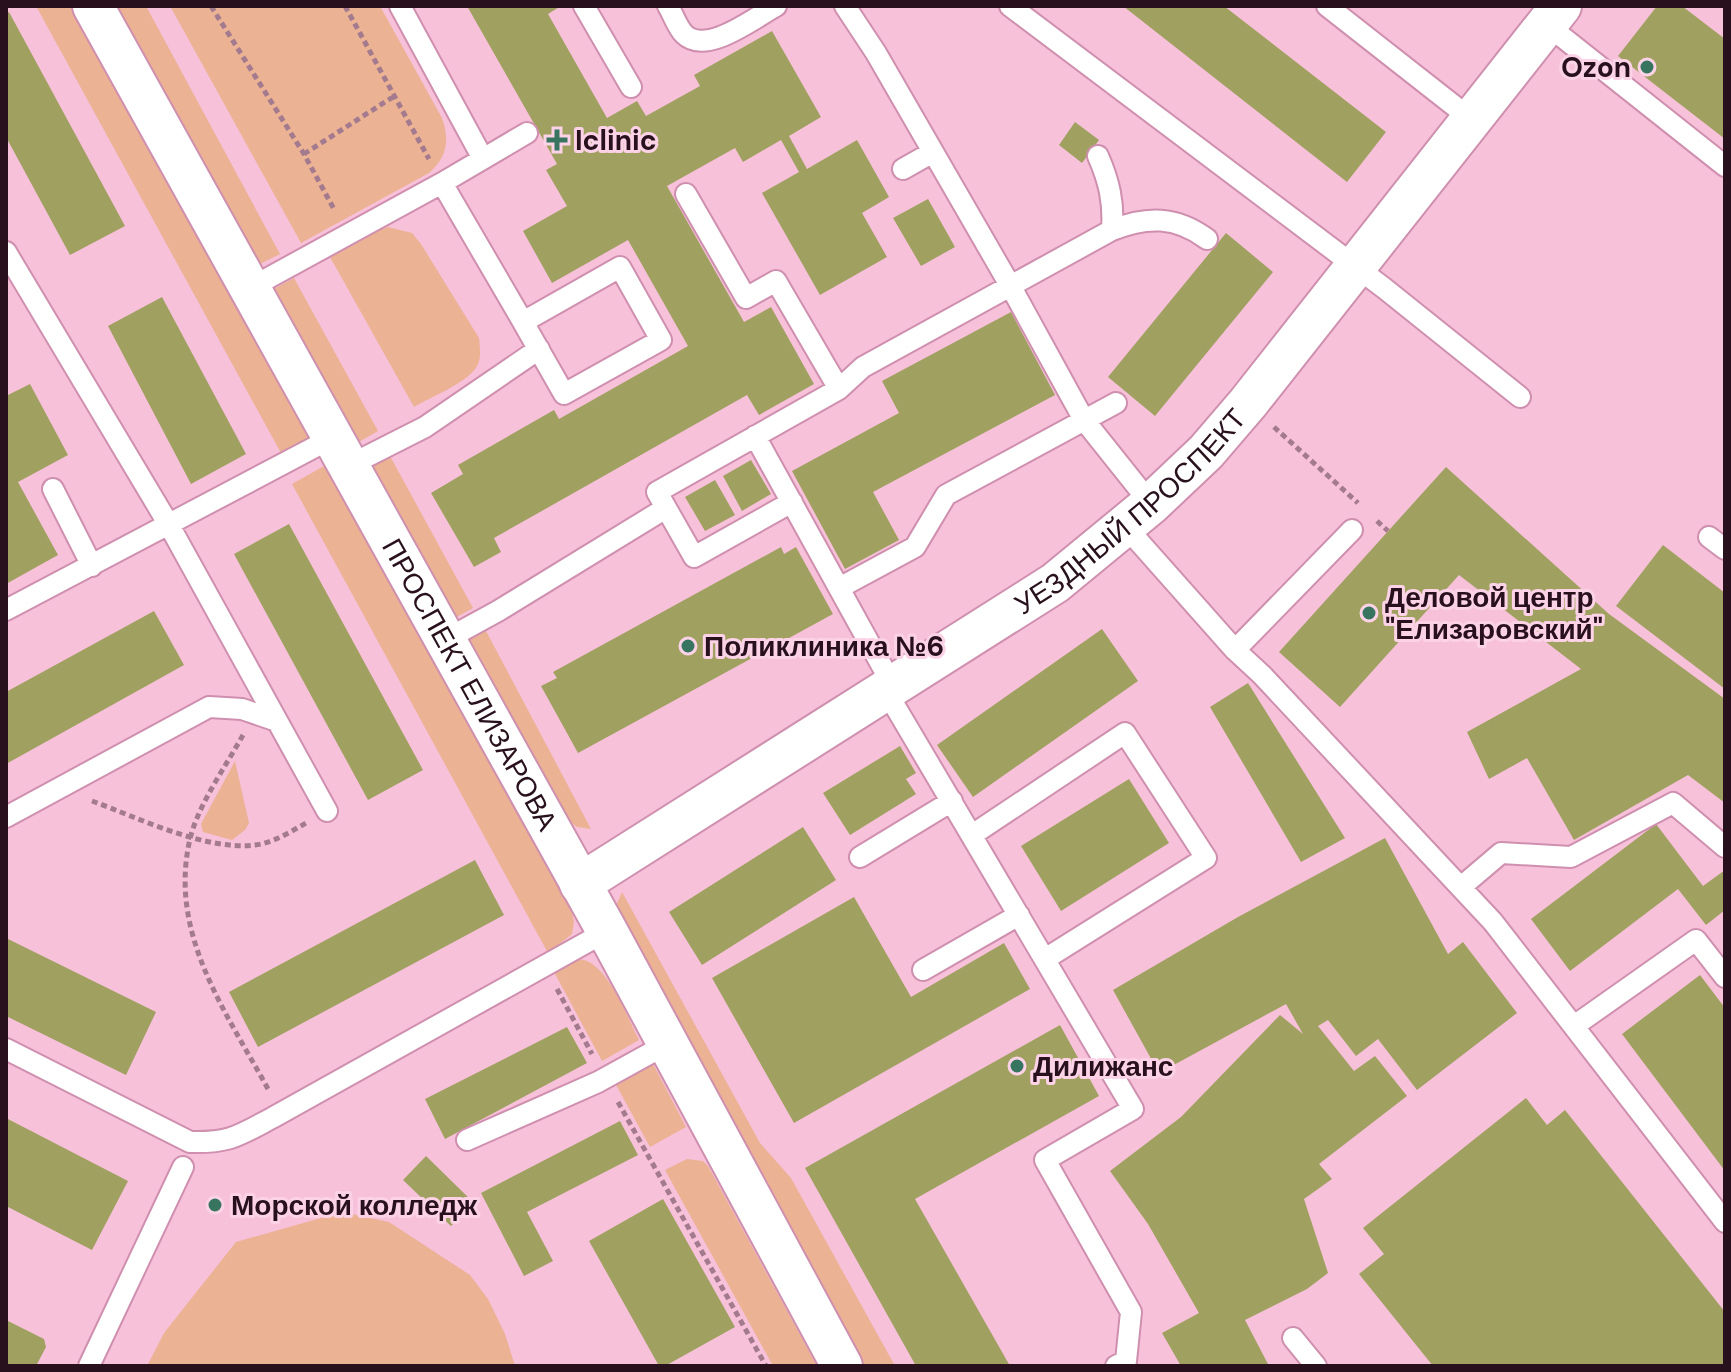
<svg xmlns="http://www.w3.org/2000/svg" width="1731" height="1372" viewBox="0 0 1731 1372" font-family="'DM Sans',sans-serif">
<rect width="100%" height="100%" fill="#f7c1da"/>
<path fill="#ebb294" d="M36,6H70L309,438L281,453Z
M114,6H146L280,254L258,265Z
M170,6H380L442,118C450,141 447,157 429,173L301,243Z
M388,227L412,233L421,244L479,338C480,348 482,361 475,369C464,384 431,397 414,407L330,257L376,231Z
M294,278L378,431L357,443L272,290Z
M390,456L473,608L453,619L370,468Z
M324,466L572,912L574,922L572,934L548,953L292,484Z
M485,629L591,829L577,827L564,817L465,641Z
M235,761L249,823L245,830L232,840L203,832L201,824Z
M622,892L760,1143L791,1178L895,1366H860L618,920L616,906Z
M578,959C606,959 627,1017 639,1040L602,1061L553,970Z
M652,1062L686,1127L650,1147L615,1083Z
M687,1159L703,1161L708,1166L817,1366H773L665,1170Z
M342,1212L389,1222L470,1275L488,1299L505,1334L515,1366H147L164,1333L236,1242Z"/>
<path fill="#a0a160" d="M467,6H561L548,14L607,118L637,101L646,116L700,86L694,75L772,31L821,117L789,136L807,169L857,140L889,197L862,213L887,257L820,295L762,193L799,172L781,140L743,162L735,148L667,186L744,322L771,307L814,384L759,415L747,395L494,538L501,552L474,567L431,493L463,474L458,465L554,410L559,419L688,346L628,240L552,283L523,231L567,206L546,170L557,164Z
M1123,6H1224L1386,132L1347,182Z
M1657,6H1682L1725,39V139L1618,56Z
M9,12L125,226L70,255L6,137V14Z
M1075,122L1099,140L1082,163L1059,145Z
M928,199L955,247L921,266L893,218Z
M1226,233L1273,272L1155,416L1108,377Z
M162,297L246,454L191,484L108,326Z
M1011,312L1055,395L873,492L899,540L845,569L792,471L899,413L882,381Z
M30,384L68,455L18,482L58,555L6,584V396Z
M751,460L771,494L742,511L723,476Z
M1446,467L1609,614L1725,699V803L1688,775L1574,840L1527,758L1489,779L1467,732L1581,669L1459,575L1340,707L1279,652Z
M715,480L735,515L705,531L685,497Z
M289,524L423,770L368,800L234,554Z
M1663,545L1725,593V689L1616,606Z
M781,547L784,554L796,547L833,614L578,753L541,686L557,678L553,672Z
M154,611L184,665L6,764V692Z
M1102,629L1138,681L973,797L937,745Z
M1248,683L1345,838L1301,862L1210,707Z
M900,746L916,773L906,779L916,794L850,835L823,793Z
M1129,779L1169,843L1061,911L1021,846Z
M1656,824L1703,886L1725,870V910L1706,925L1678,889L1570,971L1531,919Z
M803,827L836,880L702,965L669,912Z
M1385,838L1448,954L1463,942L1517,1013L1417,1090L1378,1039L1356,1056L1328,1020L1318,1026L1354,1071L1375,1056L1407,1096L1319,1164L1332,1179L1304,1199L1328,1273L1307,1289L1245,1320L1269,1366H1181L1162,1333L1199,1313L1148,1224L1110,1171L1181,1117L1280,1015L1303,1034L1286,1004L1159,1073L1113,990L1238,917Z
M475,860L504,915L258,1047L229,992Z
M854,897L911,997L1004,943L1030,989L794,1123L712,978Z
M6,938L156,1012L126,1075L6,1016Z
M1700,975L1725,1008V1171L1622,1034Z
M1060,1025L1099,1096L915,1199L1010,1366H916L805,1168Z
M567,1027L587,1063L445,1139L425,1099Z
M1526,1098L1547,1125L1565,1110L1725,1312V1366H1433L1359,1274L1384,1254L1363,1228Z
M6,1118L128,1181L92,1250L6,1206Z
M620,1121L638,1155L527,1212L553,1261L524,1276L481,1193Z
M426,1156L474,1203L451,1226L403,1180Z
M663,1199L735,1327L665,1366H659L589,1241Z
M6,1320L44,1339L46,1347L36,1366H6Z"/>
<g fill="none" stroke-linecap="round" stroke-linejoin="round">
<defs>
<path id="lane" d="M400,6L482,157
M584,6L631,87
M668,6C673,14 677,27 684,34C706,56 754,18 776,6
M845,6L876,53L1011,287L1084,420L1151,504
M1010,6L1384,288L1520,397
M1327,6L1471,119
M1546,24L1725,166
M1098,156C1109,181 1114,202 1112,230
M903,169L933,152
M442,183L523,322
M686,194L746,298L776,281L839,389L863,367L1112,230C1147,216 1176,216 1207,239
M6,252L169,525L327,811
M620,267L661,340L564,394L523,322Z
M250,288L442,183L527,133
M755,436L893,686
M348,466L425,427L539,349
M53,489L92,566
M792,502L694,557L657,492L839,389
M1125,526L1235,650L1262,675L1493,922L1725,1222
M1709,537L1725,549
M839,588L915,547L946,495L1116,403
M6,610L332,438
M445,640L498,611L666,508
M1235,650L1352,530
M886,691L1133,1109L1045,1160L1131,1312L1126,1361L1116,1366
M6,817L209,707L242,709L277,721
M972,835L1125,733L1206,858L1045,959
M860,857L952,801
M1461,887L1501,853L1571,857L1673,803L1725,847
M923,970L1019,915
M1574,1026L1696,940L1725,977
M6,1049L190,1142C230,1143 238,1136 272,1118L607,931
M467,1140L598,1082L667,1044
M1293,1338L1316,1366
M89,1366L183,1167"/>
<g id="street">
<path id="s1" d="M93,6L607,931L842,1366"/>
<path id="s2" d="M580,884L1055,583L1151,504L1206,452L1248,403L1561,6"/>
</g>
</defs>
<use href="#lane" stroke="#cf8fae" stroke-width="24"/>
<use href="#street" stroke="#cf8fae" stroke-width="44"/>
<path stroke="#a47b8e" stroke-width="5" stroke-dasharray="6 4" stroke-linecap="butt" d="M211,6L304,154L335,211
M345,6L429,159
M304,154L396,95
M1274,427L1358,503
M1377,521L1388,531
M243,735C226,766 198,805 190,839C168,933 225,1010 268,1089
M92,801C139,818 205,851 255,845C273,843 290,832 306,823
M557,989L592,1054
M618,1102L766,1366"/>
<use href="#lane" stroke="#fff" stroke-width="20"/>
<use href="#street" stroke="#fff" stroke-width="40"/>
</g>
<g fill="#387560" stroke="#fcd3e6" stroke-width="3">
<circle cx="1647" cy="67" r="8"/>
<path d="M553 128h8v8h8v8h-8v8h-8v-8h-8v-8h8z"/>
<circle cx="1369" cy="613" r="8"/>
<circle cx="688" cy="646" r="8"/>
<circle cx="1017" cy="1066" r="8"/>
<circle cx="215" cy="1205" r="8"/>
</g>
<g text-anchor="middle" stroke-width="6" stroke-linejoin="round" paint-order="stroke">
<g font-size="28" font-weight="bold" fill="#28111d" stroke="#fcd3e6" text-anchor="start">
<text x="1631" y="77" text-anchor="end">Ozon</text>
<text x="575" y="150">Iclinic</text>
<text x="1385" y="607">Деловой центр<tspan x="1385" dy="32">"Елизаровский"</tspan></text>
<text x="704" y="656">Поликлиника №6</text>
<text x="1033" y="1076">Дилижанс</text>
<text x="231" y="1215">Морской колледж</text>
</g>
<g font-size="28" fill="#28111d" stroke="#fcd3e6">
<text dy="10" stroke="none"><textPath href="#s2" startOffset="666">УЕЗДНЫЙ ПРОСПЕКТ</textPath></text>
<text dy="10" stroke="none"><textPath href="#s1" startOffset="776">ПРОСПЕКТ ЕЛИЗАРОВА</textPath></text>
</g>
</g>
<rect width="1731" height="1372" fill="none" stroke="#28111d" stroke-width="16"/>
</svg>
